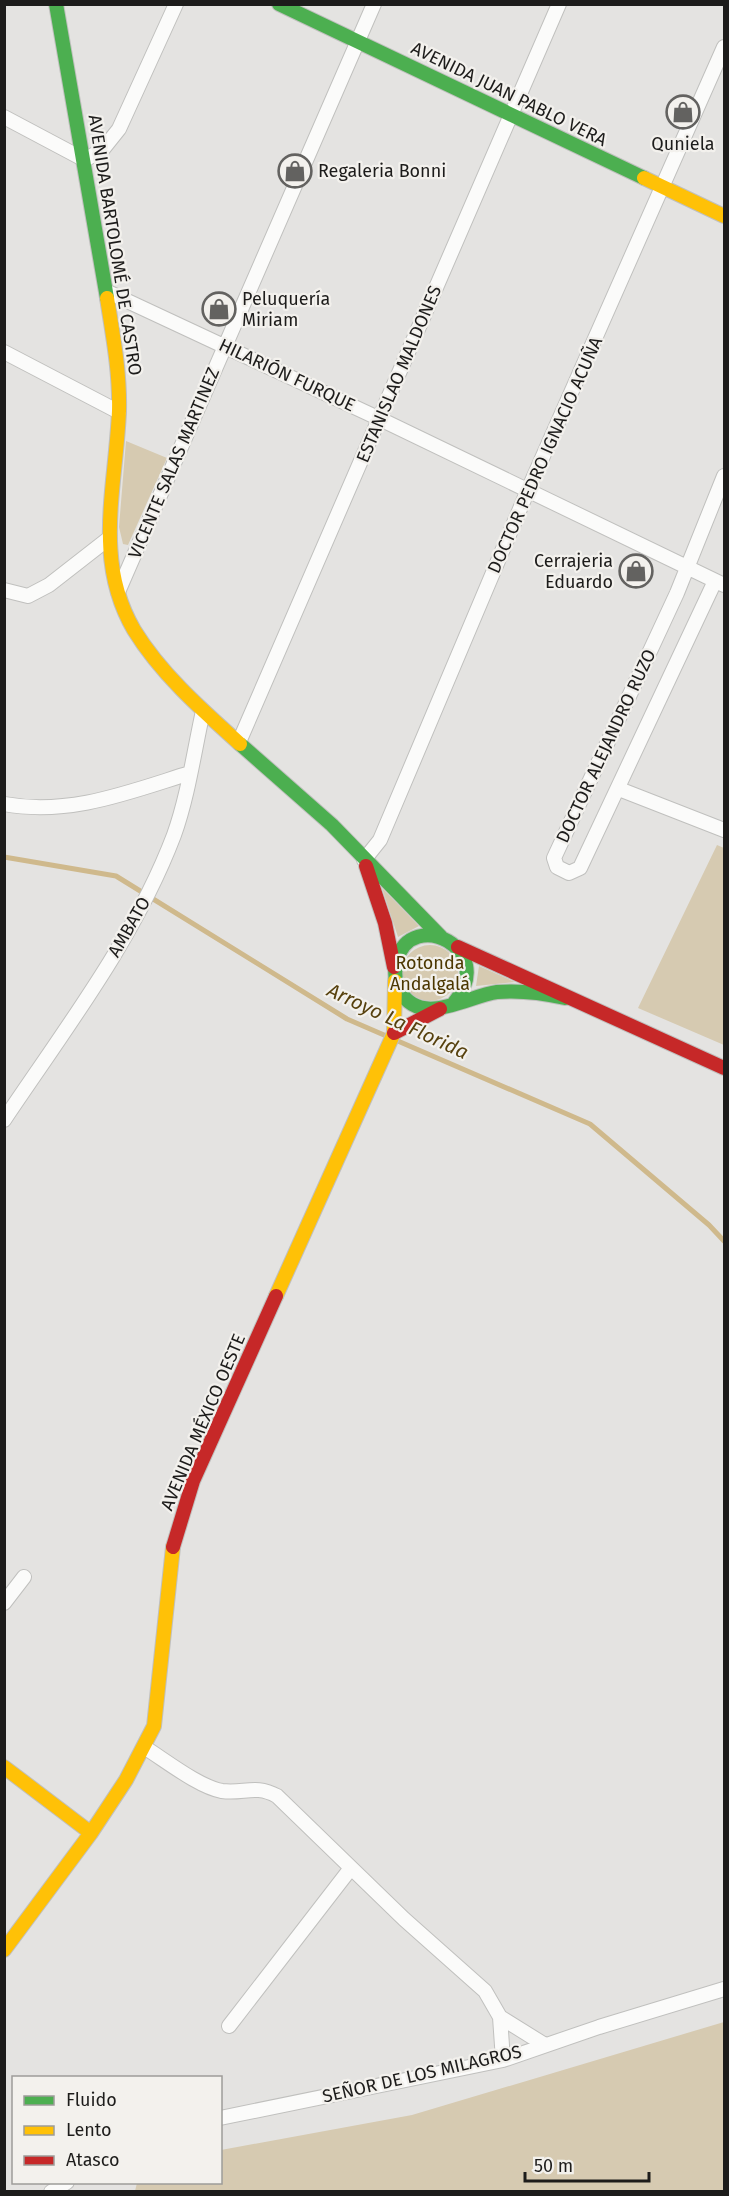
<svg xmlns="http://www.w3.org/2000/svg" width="729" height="2196" viewBox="0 0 729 2196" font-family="'Fira Sans',sans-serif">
<rect width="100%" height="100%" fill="#e4e3e1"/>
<path fill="#d6cab1" d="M126,441L167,458L128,545L123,544L119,527Z
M717,845L724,848V1045L638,1008Z
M382,888L419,926L398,937Z
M402 973a28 28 0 1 1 56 0a28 28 0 1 1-56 0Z
M479,966L515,982L476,986Z
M724,2022V2191H135L137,2183L220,2182L221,2150L412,2115Z"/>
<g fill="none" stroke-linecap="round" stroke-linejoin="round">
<path stroke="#cfb98c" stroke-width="5" d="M4,857L116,876L347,1019L590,1124L709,1225L724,1241"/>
<defs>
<path id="street" d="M4,117L85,160L103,149L119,129L176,4
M108,292L380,419L724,585
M4,352L119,412
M715,581L580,868L569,873L557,867L554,858L677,593L724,476
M4,590L28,596L49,585L108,539
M118,592L374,4
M239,742L559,4
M619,789L724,830
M4,804C70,816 129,792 190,773
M364,860L380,840L528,490L724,47
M4,1120C65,1029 135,938 174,835C188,796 194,752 203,711
M4,1603L24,1577
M144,1747C165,1760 199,1787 222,1791C244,1794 255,1784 277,1796L404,1919L485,1991L500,2017L503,2060
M500,2017L545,2045
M229,2026L351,1868
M220,2118L503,2060L599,2027L724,1989
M51,2192L67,2182"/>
<path id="fast" d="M56,4L107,298
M279,4L644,178
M240,744L332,825L441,937
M454,1003C499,948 411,907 397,960C394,971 395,982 400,991C421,1028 467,996 497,992C520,990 543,993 565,998"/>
<path id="slow" d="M644,178L724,216
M107,298C113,336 120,372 119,411C116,487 93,560 134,630C161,674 202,710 240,744
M276,1296L394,1033L395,981
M4,1767L91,1833
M4,1950L91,1833L126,1780L154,1726L173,1547"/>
<path id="jam" d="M366,866L385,923L394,967
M458,947L724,1068
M394,1033L440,1009
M173,1547L193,1481L276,1296"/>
</defs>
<use href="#street" stroke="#c0c0be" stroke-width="16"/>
<use href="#fast" stroke="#c0c0be" stroke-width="16"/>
<use href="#slow" stroke="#c0c0be" stroke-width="16"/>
<use href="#jam" stroke="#c0c0be" stroke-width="16"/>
<use href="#street" stroke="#fbfbfa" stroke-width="14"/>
<use href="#fast" stroke="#4caf50" stroke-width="14"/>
<use href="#slow" stroke="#ffc107" stroke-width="14"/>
<use href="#jam" stroke="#c62828" stroke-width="14"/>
</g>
<defs>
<symbol id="shop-ring" viewBox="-11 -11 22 22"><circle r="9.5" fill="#f3f1ed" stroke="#636260" stroke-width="1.5"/><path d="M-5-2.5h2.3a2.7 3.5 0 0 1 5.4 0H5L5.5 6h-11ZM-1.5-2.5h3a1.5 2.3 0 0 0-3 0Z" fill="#636260"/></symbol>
</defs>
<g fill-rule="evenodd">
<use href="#shop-ring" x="664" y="93" width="38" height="38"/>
<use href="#shop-ring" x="276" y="152" width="38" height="38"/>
<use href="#shop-ring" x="200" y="290" width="38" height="38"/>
<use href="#shop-ring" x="617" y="552" width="38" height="38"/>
</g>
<g text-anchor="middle" stroke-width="4.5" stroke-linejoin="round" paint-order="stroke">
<g font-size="18" fill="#1d1c1b" stroke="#f3f1ed">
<text transform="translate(509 94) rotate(26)" y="6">AVENIDA JUAN PABLO VERA</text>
<text transform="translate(115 245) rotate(81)" y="6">AVENIDA BARTOLOMÉ DE CASTRO</text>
<text transform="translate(399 374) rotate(-67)" y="6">ESTANISLAO MALDONES</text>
<text transform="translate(287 375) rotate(25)" y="6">HILARIÓN FURQUE</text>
<text transform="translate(545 455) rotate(-66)" y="6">DOCTOR PEDRO IGNACIO ACUÑA</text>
<text transform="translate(174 463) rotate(-67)" y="6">VICENTE SALAS MARTINEZ</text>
<text transform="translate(606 746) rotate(-65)" y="6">DOCTOR ALEJANDRO RUZO</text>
<text transform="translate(129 927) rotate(-60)" y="6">AMBATO</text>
<text transform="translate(203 1422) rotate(-67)" y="6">AVENIDA MÉXICO OESTE</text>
<text transform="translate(422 2074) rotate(-13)" y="6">SEÑOR DE LOS MILAGROS</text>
</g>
<g font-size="18" fill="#1d1c1b" stroke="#f3f1ed" text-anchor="start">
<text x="683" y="150" text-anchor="middle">Quniela</text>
<text x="318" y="177">Regaleria Bonni</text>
<text x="242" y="305">Peluquería<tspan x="242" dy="21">Miriam</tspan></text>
<text x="613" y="567" text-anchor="end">Cerrajeria<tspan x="613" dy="21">Eduardo</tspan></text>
</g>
<g font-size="18" fill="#4c3700" stroke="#f3f1ed">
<text x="430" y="969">Rotonda<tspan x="430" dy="21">Andalgalá</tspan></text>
</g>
<g font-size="20" font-style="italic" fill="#57410e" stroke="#f3f1ed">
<text transform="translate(398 1021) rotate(25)" y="7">Arroyo La Florida</text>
</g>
</g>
<rect width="729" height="2196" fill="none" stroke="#1d1c1b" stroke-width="12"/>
<rect x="12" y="2076" width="210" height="108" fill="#f3f1ed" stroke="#9d9c99" stroke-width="1.5"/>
<rect x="24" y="2096" width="30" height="9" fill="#4caf50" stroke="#9d9c99" stroke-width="1.5"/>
<text x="66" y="2106" font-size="18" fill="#1d1c1b">Fluido</text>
<rect x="24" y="2126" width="30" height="9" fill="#ffc107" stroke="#9d9c99" stroke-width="1.5"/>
<text x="66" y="2136" font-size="18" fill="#1d1c1b">Lento</text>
<rect x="24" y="2156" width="30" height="9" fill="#c62828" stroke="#9d9c99" stroke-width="1.5"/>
<text x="66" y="2166" font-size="18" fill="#1d1c1b">Atasco</text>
<path d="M525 2172v9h124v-9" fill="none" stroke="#1d1c1b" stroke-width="3"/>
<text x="534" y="2172" font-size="18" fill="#1d1c1b" stroke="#f3f1ed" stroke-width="4.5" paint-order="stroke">50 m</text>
</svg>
